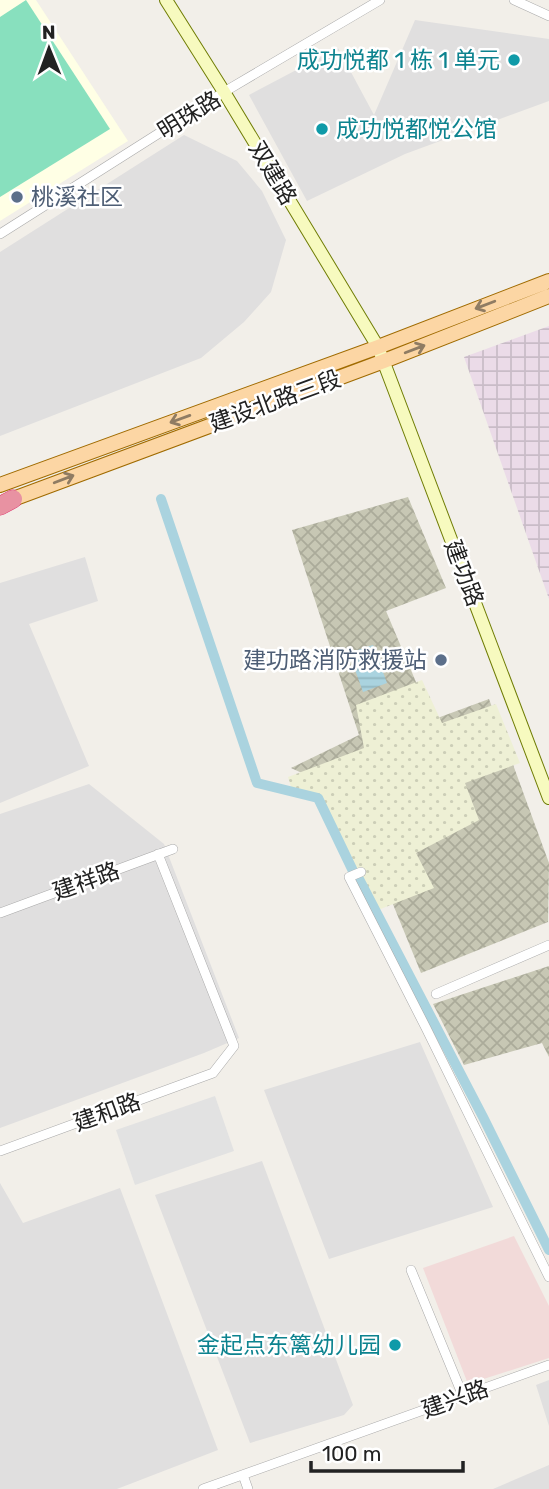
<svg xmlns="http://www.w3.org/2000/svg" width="549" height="1489" viewBox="0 0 549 1489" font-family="Rubik,'Noto Sans SC',sans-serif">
<defs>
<pattern id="industrial-grid" width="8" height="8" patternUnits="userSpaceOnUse" patternTransform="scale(1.75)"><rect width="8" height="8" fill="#ebdbe8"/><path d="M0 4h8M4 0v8" fill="none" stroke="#c9bcc7"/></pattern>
<pattern id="construction-cross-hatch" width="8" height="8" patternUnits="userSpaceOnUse" patternTransform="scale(1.75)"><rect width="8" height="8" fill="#c7c7b4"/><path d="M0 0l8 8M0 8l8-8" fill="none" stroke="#abab9a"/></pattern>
<pattern id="farmland-dots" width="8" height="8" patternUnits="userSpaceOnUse" patternTransform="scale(1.75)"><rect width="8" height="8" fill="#eef0d5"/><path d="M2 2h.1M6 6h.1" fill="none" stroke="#ccceb7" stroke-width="1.8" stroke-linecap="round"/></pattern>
<pattern id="water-rules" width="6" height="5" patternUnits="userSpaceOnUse" patternTransform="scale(1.75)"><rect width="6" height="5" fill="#aad3df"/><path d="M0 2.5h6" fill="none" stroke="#92b5bf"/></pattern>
</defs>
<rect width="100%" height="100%" fill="#f2efe9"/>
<path fill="#e0dfdf" d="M415,20L549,39V101L405,154L307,201L249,95L338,48L374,115Z
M184,135L237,161L262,191L286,240L271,292L244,322L201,358L0,436V252Z
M85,557L98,601L29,624L89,766L0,803V583Z
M89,784L164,844L239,1038L204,1053L0,1128V814Z
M420,1042L493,1207L329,1259L264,1090Z
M262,1161L353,1405L344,1415L250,1443L155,1195Z
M0,1183L23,1223L120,1188L218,1450L117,1489H0Z
M549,1380V1426L536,1385Z
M549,1465V1489H493Z"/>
<path fill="#f2dad9" d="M514,1236L549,1306V1358L468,1384L423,1268Z"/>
<path fill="url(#industrial-grid)" d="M549,326V599L464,357Z"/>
<path fill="#ffffe5" d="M0,0H36L128,141L0,221Z"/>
<path fill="url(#construction-cross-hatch)" d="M408,497L446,588L386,611L432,720L489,699L549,863L548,922L421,973L348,794L291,768L359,735L292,530Z
M549,966V1057L542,1043L464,1065L433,1004Z"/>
<path fill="url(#farmland-dots)" d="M422,680L442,723L496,704L520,763L465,783L479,820L416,853L434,888L378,910L321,797L291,787L288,777L364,748L356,705Z"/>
<path fill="#88e0be" d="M26,0L110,129L0,197V17Z"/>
<path fill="#e2e2e2" d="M215,1096L234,1151L135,1185L116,1130Z"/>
<path fill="url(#water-rules)" d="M373,645L387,683L363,692L349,653Z"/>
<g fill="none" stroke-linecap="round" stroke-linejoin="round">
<path stroke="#aad3df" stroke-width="10" d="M161,499L257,783L318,798L353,871
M359,879L483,1117L549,1250"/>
<defs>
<path id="street" d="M514,0L549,16
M0,234L224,92L380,0
M361,872L349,877L426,1028L549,1277
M0,913L173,849
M436,994L549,945
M0,1151L213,1073L234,1046L158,854
M411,1270L463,1396
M243,1475L248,1489
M203,1489L549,1365"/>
<path id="secondary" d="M166,0L224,92L378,347L549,798"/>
<path id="primary" d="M0,485L378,347L549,281
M5,502L384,361L549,296"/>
<path id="highway" d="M0,506L13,499"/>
</defs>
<use href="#street" stroke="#a9a9a9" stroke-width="10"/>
<use href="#secondary" stroke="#707d05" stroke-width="14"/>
<use href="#primary" stroke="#a06b00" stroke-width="16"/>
<use href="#highway" stroke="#dc2a67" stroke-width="19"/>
<use href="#street" stroke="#fff" stroke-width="9"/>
<use href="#secondary" stroke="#f7fabf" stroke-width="12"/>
<use href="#primary" stroke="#fcd6a4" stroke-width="14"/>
<use href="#highway" stroke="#e892a2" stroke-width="18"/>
</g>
<defs><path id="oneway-shaft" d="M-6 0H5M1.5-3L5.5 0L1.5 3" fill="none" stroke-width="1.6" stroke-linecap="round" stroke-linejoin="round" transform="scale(1.75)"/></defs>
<g stroke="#8f7c63">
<use href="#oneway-shaft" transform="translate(485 305) rotate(159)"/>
<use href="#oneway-shaft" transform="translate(415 349) rotate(-21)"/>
<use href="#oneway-shaft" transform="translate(180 419) rotate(160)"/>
<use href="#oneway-shaft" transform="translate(64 479) rotate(-21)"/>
</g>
<g fill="#0f9aa8" stroke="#fff" stroke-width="2.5">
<circle cx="514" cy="60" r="7"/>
<circle cx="322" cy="129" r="7"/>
<circle cx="395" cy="1345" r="7"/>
</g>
<g fill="#5c6f8a" stroke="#fff" stroke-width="2.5">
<circle cx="17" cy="197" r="7"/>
<circle cx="441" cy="660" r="7"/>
</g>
<g text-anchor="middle" stroke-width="5" stroke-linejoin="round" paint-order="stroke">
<g font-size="23" fill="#0d838f" stroke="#fff" text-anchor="end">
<text x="500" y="68">成功悦都 1 栋 1 单元</text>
<text x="336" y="137" text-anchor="start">成功悦都悦公馆</text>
<text x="381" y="1353">金起点东篱幼儿园</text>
</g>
<g font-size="23" fill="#222" stroke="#fff">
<text transform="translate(189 115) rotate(-32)" y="8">明珠路</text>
<text transform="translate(273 173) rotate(59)" y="8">双建路</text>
<text transform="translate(275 401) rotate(-20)" y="8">建设北路三段</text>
<text transform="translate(464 573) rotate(69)" y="8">建功路</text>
<text transform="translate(86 881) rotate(-20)" y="8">建祥路</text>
<text transform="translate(107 1112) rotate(-20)" y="8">建和路</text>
<text transform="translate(455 1399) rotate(-20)" y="8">建兴路</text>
</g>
<g font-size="23" fill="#4e5e75" stroke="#fff" text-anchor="start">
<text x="31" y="205">桃溪社区</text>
<text x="427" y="668" text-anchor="end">建功路消防救援站</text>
</g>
</g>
<g transform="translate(49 49) rotate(359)" stroke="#ffffff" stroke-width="5" paint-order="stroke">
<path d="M0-5L12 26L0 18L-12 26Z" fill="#222222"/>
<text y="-10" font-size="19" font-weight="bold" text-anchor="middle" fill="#222222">N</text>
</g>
<path d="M311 1461v10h152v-10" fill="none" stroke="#222222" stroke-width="3.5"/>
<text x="322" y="1461" font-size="21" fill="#222222" stroke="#ffffff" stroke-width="5" paint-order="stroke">100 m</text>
</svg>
